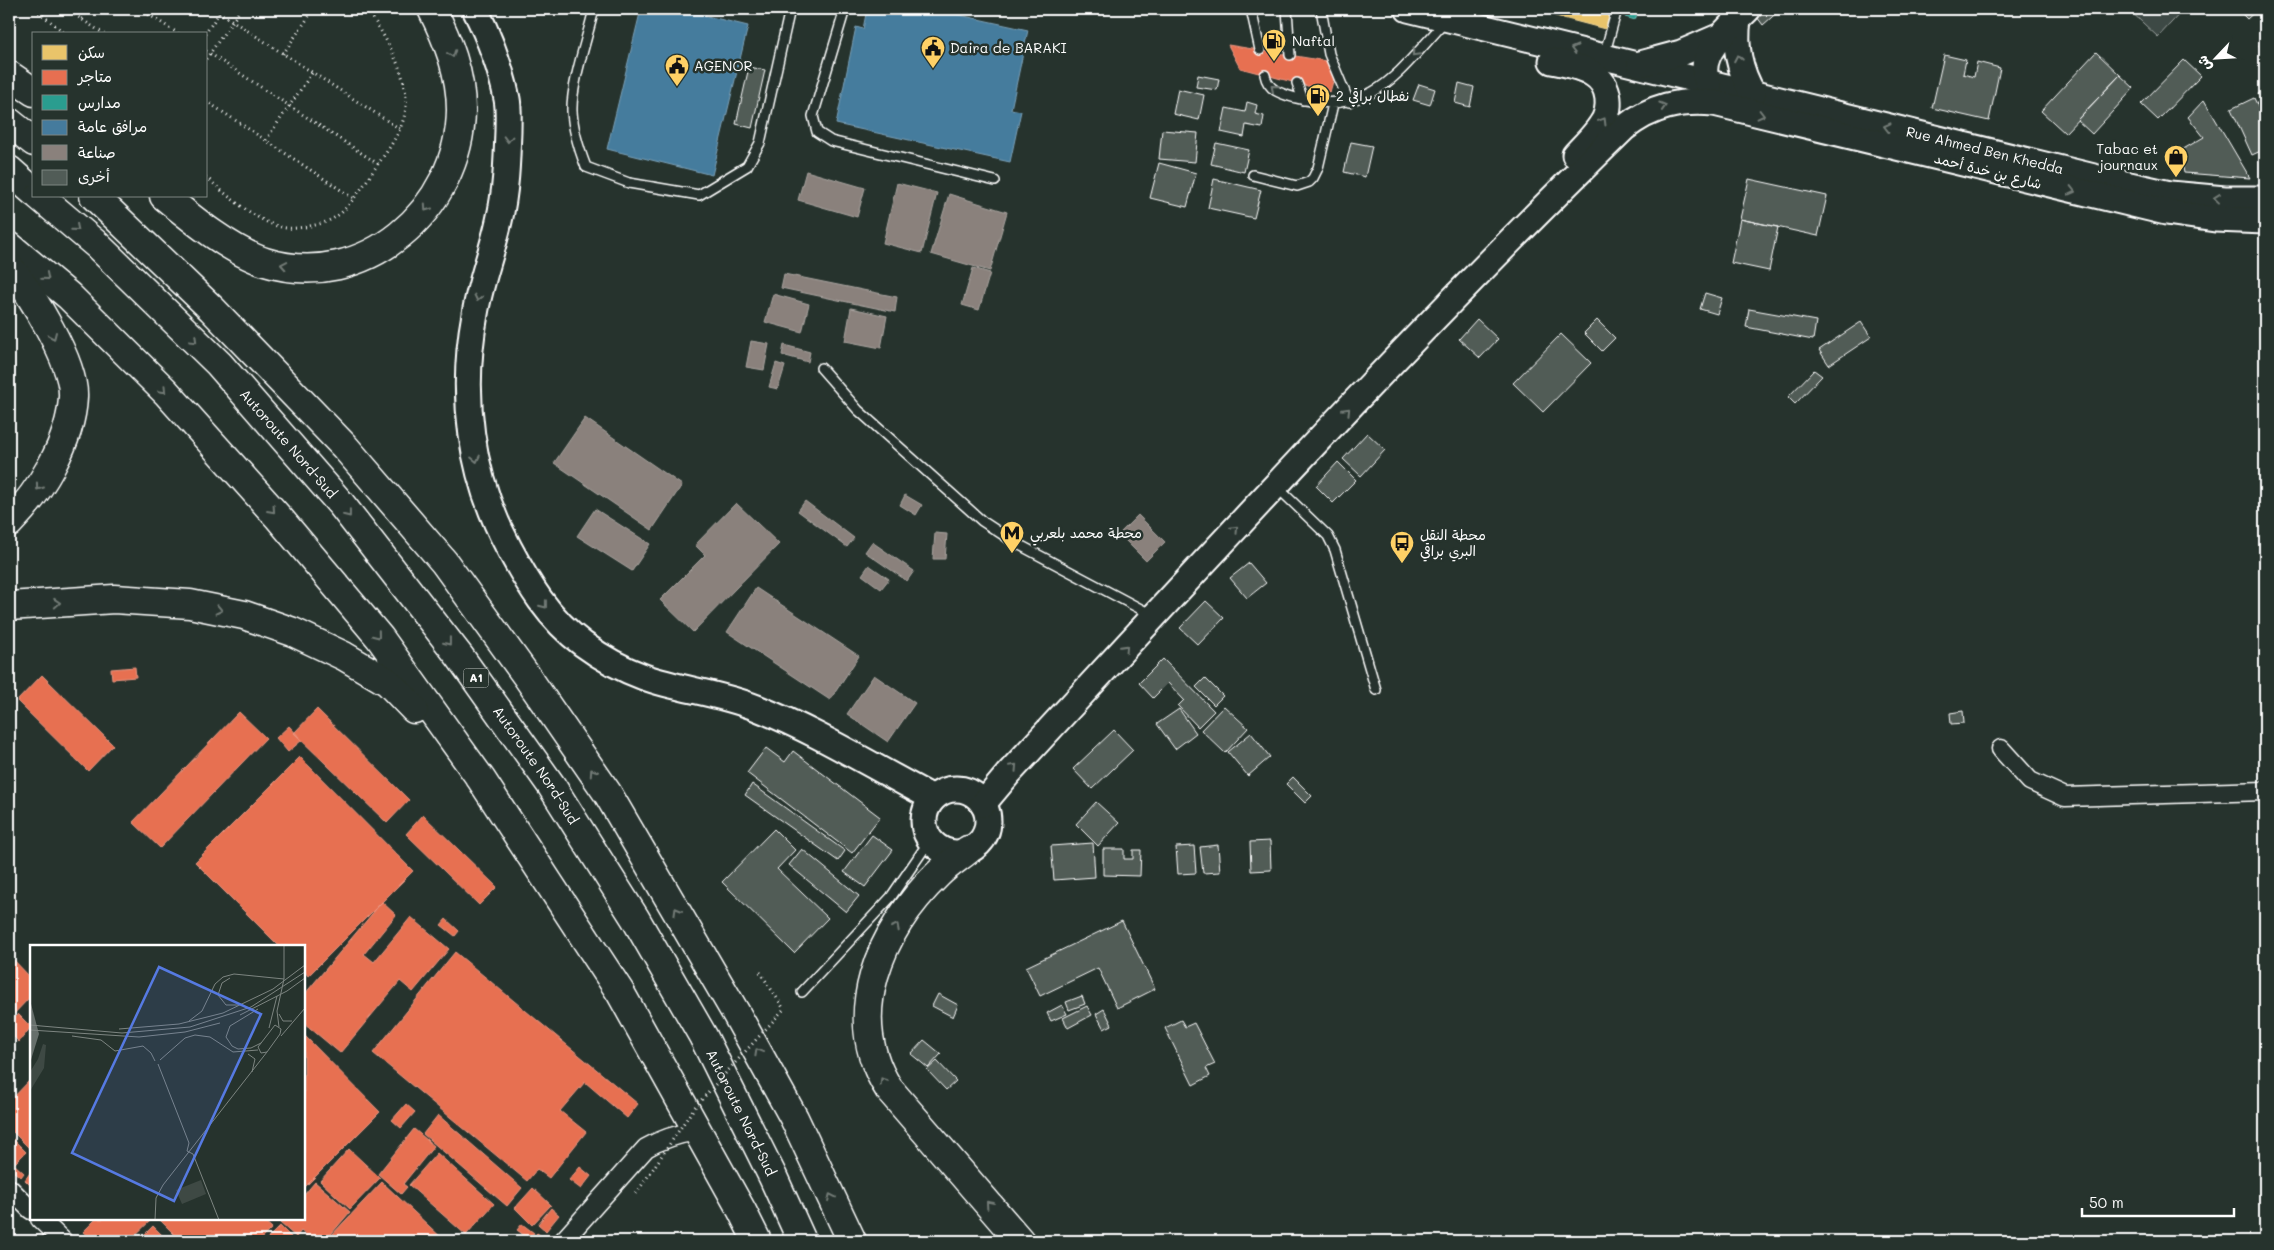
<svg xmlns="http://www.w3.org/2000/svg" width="2274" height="1250" viewBox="0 0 2274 1250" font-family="Mali,'Playpen Sans Arabic',sans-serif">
<rect width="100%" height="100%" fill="#26332d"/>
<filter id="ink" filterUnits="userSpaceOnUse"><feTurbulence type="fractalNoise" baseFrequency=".02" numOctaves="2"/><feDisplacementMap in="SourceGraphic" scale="10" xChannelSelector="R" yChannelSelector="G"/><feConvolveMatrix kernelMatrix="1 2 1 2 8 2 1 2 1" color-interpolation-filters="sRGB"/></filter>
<g filter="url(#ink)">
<path fill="#3e4944" stroke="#9ea4a2" d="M2128,9H2184L2158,37Z"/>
<path fill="#e9c46a" stroke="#f0d697" d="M1529,9H1611L1605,29Z"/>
<path fill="#e76f51" stroke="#ee9a85" d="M1228,45L1326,61L1334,78L1330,92L1240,68Z
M135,667L136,677L112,679L111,669Z
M42,675L113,745L88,771L17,701Z
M317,709L409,800L387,823L294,733Z
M239,712L266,738L160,848L133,822Z
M289,726L302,740L288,752L276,738Z
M300,757L413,871L308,976L304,971V946H279L195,862Z
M423,815L497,887L479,905L406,834Z
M382,902L396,915L364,954L374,962L411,917L449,949L413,992L400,981L340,1053L304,1023V995Z
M446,919L459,931L455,936L441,925Z
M455,952L638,1104L627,1118L585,1082L560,1111L586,1132L549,1178L537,1169L527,1181L373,1053Z
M9,955L31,978V996L9,1019Z
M18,1014L31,1027L19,1042L9,1032V1024Z
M304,1035L380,1112L304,1188Z
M31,1079V1150L9,1128V1102Z
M406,1104L415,1112L401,1128L392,1120Z
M438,1115L522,1188L507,1206L423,1134Z
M414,1129L434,1146L403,1184L407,1187L401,1194L378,1174Z
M9,1135L26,1152L9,1169Z
M349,1149L380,1178L350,1209L320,1181Z
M437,1153L494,1204L466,1235L409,1185Z
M15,1165L24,1173L21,1177L11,1170Z
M580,1167L591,1176L581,1189L569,1180Z
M30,1173L31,1174V1186L25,1180Z
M315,1182L350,1212L325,1241H313L301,1231L296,1237L280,1223L283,1219H304V1195Z
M382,1182L445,1241H331L328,1239Z
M533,1188L551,1205L532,1225L515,1208Z
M551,1208L559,1215L546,1231L538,1224Z
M96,1219H152L129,1241H93L83,1232Z
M159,1219H262L272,1228L259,1241H181Z
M522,1224L534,1233L529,1239L517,1230Z
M153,1226L168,1241H138Z
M280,1226L295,1241H265Z
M537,1233L544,1238L541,1241H531Z"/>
<path fill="#2a9d8f" stroke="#6abab1" d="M1628,9H1639L1635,20L1625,17Z"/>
<path fill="#457b9d" stroke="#7da3ba" d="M641,9H678L748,26L712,175L607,149Z
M867,9H932L1028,30L1011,109L1021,111L1010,162L836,124L856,27L863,29Z"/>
<path fill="#8a817c" stroke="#ada7a3" d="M806,171L865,188L857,217L798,200Z
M897,183L937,193L922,253L883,243Z
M949,194L1007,212L990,271L931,254Z
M973,268L990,273L979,310L962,305Z
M784,274L897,297L895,312L781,288Z
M773,294L809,304L802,332L765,322Z
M851,308L887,316L881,348L845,341Z
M751,341L769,344L764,370L746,367Z
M784,345L810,352L808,362L782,355Z
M776,363L785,366L778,389L769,387Z
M585,418L682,485L652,530L554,463Z
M905,495L922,505L916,515L900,505Z
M805,501L854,538L847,547L798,511Z
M736,503L779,544L693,632L660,600L705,555L695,545Z
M595,509L650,544L632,571L577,536Z
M1138,515L1165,542L1146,561L1119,534Z
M935,533L947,534L945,559H933Z
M872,542L914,571L907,581L865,552Z
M869,565L889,579L881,589L862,575Z
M756,588L859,656L830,700L727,632Z
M874,675L915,703L888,742L847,714Z"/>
<path fill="#515c57" stroke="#fff" d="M1767,9H1781L1763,25L1757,17Z
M2237,9H2258L2247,19Z
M2265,41V57L2259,45Z
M2096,52L2120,75L2065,133L2041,111Z
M1944,55L1966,60L1963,74L1974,77L1977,62L2000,68L1989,121L1932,108Z
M2184,60L2201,76L2158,120L2141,104Z
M749,67L765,70L752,128L736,124Z
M1198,75L1219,79L1217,90L1196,87Z
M2120,75L2134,88L2092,134L2077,120Z
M1459,83L1474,87L1470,107L1455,103Z
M1419,84L1435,89L1430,105L1413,100Z
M1178,89L1204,95L1199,120L1173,114Z
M2265,90V108L2258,94Z
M2254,98L2265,122V149L2252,155L2231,109Z
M2204,100L2250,178L2184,173L2180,151L2204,137L2188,117Z
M1247,102L1257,105L1255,114L1264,116L1262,128L1246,125L1244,137L1221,132L1226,108L1245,112Z
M1162,130L1198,133L1195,162L1159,159Z
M1351,142L1372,146L1365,177L1344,172Z
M1216,143L1249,150L1244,172L1211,164Z
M1159,163L1196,173L1187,207L1150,198Z
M1214,179L1261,190L1254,218L1208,208Z
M1749,179L1827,196L1818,236L1740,219Z
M1740,219L1778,227L1769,271L1731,263Z
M1705,293L1722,298L1717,314L1700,309Z
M1749,309L1816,321L1813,340L1746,327Z
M1477,319L1498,339L1480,358L1459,339Z
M1597,320L1615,338L1602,351L1584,333Z
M1861,322L1871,337L1829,365L1819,350Z
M1561,334L1591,363L1543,412L1513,383Z
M1814,370L1822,376L1795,404L1788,397Z
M1367,433L1385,450L1361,476L1343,459Z
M1338,462L1356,480L1333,503L1316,486Z
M1249,563L1266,583L1247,598L1230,578Z
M1206,601L1224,618L1198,645L1180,628Z
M1163,659L1214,711L1198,727L1178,706L1184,700L1168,683L1153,698L1139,683Z
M1205,678L1223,696L1214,705L1196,687Z
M1224,706L1248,728L1225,753L1201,730Z
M1179,709L1196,733L1175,749L1157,724Z
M1963,711L1964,723L1951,724L1950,713Z
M1114,730L1133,750L1092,789L1073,769Z
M1251,733L1270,757L1248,776L1228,752Z
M766,748L785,762L793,751L880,817L852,853L747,773Z
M1293,777L1312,796L1305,803L1286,784Z
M752,784L845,851L838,861L745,795Z
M1096,802L1119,823L1098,846L1076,824Z
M774,829L795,850L777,869L828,918L794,953L722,882Z
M872,835L893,850L865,887L844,872Z
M1270,841L1271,870L1251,871L1250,842Z
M1093,843L1095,877L1054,880L1051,846Z
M1218,845L1220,872L1203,873L1200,847Z
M1194,846L1196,873L1178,874L1176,847Z
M802,849L859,896L846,912L789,865Z
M1103,849H1124V859H1133V850H1141L1140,876L1103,875Z
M1122,921L1155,989L1117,1008L1098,968L1040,996L1026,967Z
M938,994L958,1005L953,1017L932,1006Z
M1082,996L1085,1004L1069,1010L1066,1002Z
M1062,1005L1067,1014L1051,1021L1047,1013Z
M1087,1006L1092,1015L1068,1028L1063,1018Z
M1104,1009L1112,1025L1104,1029L1096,1014Z
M1181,1020L1185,1027L1194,1023L1215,1064L1206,1068L1210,1076L1193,1085L1165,1028Z
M924,1040L941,1054L928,1068L911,1054Z
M937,1061L956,1081L946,1090L927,1070Z"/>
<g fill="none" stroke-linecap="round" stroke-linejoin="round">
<defs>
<path id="lane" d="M594,9C588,36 571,84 572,111C573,130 579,149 586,167L629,183L699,195L747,166L760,143L790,9
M845,9L813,116L817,132L831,141L995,181
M1251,9L1260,50
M1287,9L1290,55
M1321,9L1329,54L1349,102
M1604,56L1617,9
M1265,75C1268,91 1282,94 1296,98C1373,118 1398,72 1445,22
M1297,83L1303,100
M1253,175L1297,186L1309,182L1313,178L1318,168L1333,104
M821,368L858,410L982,521L1014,542L1152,615
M1277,487L1328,536L1335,550L1376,690
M802,992L891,897L930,840"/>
<path id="street" d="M2001,749L2030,781L2065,797L2265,791
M9,1188L31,1210
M40,1219L63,1241
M563,1241L646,1148C663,1138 678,1134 697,1131"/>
<g id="secondary">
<path d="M475,9C489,37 501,68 507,99C509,109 508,121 508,131C507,161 506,192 499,221C492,253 480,283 475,314C460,394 470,476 509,548C528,584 549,619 583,644C602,658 622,669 644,677C681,690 720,693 757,708C818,732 875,768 933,798"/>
<path id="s1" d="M1408,9L2098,178L2170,194L2225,199H2265"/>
<path d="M1738,20C1734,47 1739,70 1753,94"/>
<path d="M1552,61C1566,64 1581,66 1593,74C1611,85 1612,110 1601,125C1594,136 1584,145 1575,155"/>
<path d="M1640,64L1681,53L1723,35"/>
<path d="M1711,96C1709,89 1706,81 1705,73C1702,48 1733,25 1748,9"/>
<circle cx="956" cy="821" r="32"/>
<path d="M983,804L1009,773C1211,555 1411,335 1624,128C1652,106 1679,100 1714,103L2166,212L2215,219L2265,221"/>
</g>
<g id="highway">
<path d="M9,75L34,92"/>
<path d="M9,122L34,142"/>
<path d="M9,170L34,192"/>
<path id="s2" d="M39,196L97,245L219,364L341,504L460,657L551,785L635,918L703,1036L773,1177L802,1241"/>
<path d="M94,196L212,309L345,447L444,562L528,678L608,794L737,1015L794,1118L852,1241"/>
<path d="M164,196C192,219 231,251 265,262C364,293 460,209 461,110C461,73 448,41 432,9"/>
<path d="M9,246L69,296L166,392L279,518L380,638L481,779L620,992L742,1211L757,1241"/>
<path d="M9,266C30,292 75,363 73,397C71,442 40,492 9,523"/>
<path d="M9,606L114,599L190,604L244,615L293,632L344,656L388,682L414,709"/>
<path d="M968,850C958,858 947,865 938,874C880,930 842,1016 889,1089L1020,1241"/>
</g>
</defs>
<use href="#lane" stroke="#fff" stroke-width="12"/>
<use href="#street" stroke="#fff" stroke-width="21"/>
<use href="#secondary" stroke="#fff" stroke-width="29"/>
<use href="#highway" stroke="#fff" stroke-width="31"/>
<path stroke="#fff" stroke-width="3" stroke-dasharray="1 4" stroke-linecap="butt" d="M35,9L66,34
M66,9L104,34
M140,9L179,34
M214,9L400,129
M82,19L88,9
M205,34L222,9
M206,51L378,164
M283,54L314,9
M206,59L241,9
M206,101L353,198
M266,140L312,73
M206,177C224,193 257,222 281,227C291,230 305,227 315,225C325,223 334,219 342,212C355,199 366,182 376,167C390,147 408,124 406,98C405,69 383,33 367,9
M760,972L784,1009"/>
<use href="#lane" stroke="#26332d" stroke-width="9"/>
<use href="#street" stroke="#26332d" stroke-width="18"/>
<use href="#secondary" stroke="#26332d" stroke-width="25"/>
<use href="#highway" stroke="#26332d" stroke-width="28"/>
<path stroke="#fff" stroke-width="3" stroke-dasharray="1 4" stroke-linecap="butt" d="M636,1194L694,1108L784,1009"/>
</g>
<defs><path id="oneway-chevron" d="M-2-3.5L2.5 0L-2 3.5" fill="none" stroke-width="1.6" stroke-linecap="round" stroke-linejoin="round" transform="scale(1.25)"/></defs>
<g stroke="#727a76">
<use href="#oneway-chevron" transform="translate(1574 49) rotate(-166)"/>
<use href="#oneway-chevron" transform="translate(1415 53) rotate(134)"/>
<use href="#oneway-chevron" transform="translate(452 54) rotate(70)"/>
<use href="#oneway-chevron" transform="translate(1738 58) rotate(-101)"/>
<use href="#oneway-chevron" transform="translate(1274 88) rotate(-140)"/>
<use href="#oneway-chevron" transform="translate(1663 106) rotate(-17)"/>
<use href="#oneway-chevron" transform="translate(1761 115) rotate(14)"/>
<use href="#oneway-chevron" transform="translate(1603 121) rotate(-59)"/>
<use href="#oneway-chevron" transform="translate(1887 127) rotate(-166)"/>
<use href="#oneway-chevron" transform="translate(508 139) rotate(91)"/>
<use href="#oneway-chevron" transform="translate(2072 191) rotate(14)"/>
<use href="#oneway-chevron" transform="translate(2217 198) rotate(-174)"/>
<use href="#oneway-chevron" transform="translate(427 208) rotate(125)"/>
<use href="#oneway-chevron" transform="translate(76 228) rotate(40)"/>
<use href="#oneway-chevron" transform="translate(284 265) rotate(-170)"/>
<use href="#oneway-chevron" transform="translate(46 277) rotate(40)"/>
<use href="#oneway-chevron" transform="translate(478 298) rotate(103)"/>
<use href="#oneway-chevron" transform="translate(53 336) rotate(66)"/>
<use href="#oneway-chevron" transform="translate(194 340) rotate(44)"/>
<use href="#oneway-chevron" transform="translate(163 390) rotate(46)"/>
<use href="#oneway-chevron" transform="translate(1347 411) rotate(-46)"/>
<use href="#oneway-chevron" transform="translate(476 459) rotate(78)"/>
<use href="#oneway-chevron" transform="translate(39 487) rotate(126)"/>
<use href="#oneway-chevron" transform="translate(272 510) rotate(48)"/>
<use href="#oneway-chevron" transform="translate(348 514) rotate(52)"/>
<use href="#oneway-chevron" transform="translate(1235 529) rotate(-47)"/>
<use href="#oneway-chevron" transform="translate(57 603) rotate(-4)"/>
<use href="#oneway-chevron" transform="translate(544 605) rotate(52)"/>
<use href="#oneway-chevron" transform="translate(219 610) rotate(12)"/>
<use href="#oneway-chevron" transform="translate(377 635) rotate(51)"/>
<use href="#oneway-chevron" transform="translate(448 642) rotate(52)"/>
<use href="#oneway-chevron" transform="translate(1125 648) rotate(-47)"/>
<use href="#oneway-chevron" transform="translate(1014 767) rotate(-47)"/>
<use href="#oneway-chevron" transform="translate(593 772) rotate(-124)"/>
<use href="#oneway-chevron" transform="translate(677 911) rotate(-120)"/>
<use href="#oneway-chevron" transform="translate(896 927) rotate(-62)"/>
<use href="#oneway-chevron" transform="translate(758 1052) rotate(-119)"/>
<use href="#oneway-chevron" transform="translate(883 1081) rotate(-122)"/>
<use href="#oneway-chevron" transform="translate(831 1197) rotate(-115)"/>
<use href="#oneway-chevron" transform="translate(989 1204) rotate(-131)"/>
</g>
</g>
<defs>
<symbol id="fuel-pin" viewBox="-11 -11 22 30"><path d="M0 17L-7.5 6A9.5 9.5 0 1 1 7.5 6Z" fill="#ffd166" stroke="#26332d"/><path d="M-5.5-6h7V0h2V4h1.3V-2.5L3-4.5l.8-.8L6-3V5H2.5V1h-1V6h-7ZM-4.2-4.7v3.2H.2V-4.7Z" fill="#111"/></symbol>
<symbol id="civic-pin" viewBox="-11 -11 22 30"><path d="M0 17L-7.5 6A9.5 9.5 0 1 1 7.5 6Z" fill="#ffd166" stroke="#26332d"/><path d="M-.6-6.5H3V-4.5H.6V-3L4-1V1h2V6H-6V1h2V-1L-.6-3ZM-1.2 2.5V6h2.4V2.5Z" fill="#111"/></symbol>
<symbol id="shop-pin" viewBox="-11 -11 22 30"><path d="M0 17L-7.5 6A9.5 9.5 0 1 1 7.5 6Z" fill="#ffd166" stroke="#26332d"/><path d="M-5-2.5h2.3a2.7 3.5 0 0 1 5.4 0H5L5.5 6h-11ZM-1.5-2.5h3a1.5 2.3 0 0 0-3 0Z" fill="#111"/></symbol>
<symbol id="metro-pin" viewBox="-11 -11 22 30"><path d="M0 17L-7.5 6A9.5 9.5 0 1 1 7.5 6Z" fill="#ffd166" stroke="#26332d"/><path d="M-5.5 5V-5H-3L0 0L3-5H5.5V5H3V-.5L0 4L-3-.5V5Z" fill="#111"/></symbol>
<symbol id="bus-pin" viewBox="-11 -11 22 30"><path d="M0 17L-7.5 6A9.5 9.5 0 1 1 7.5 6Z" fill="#ffd166" stroke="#26332d"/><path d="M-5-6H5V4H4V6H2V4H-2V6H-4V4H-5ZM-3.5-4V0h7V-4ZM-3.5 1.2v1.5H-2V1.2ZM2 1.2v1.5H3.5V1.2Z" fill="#111"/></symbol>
</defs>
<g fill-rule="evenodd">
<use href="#fuel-pin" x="1260" y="27" width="28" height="38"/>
<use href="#civic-pin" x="919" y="34" width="28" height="38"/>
<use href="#civic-pin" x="663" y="52" width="28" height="38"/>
<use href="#fuel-pin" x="1304" y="82" width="28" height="38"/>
<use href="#shop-pin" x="2162" y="143" width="28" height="38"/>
<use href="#metro-pin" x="998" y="519" width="28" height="38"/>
<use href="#bus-pin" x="1388" y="529" width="28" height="38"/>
</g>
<g text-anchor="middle" stroke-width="5" stroke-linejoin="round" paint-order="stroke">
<rect fill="#26332d" stroke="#bec2c0" stroke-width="1" x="463.5" y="668.5" width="25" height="19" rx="4"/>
<g font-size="12" font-weight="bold" fill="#fff">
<text x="476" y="682">A1</text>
</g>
<g font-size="14" fill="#fff" stroke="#26332d" text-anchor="start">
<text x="1292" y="46">Naftal</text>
<text x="950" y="53">Daira de BARAKI</text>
<text x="694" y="71">AGENOR</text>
<text x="1336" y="101">نفطال براقي 2</text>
<text x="2158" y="154" text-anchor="end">Tabac et<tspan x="2158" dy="16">journaux</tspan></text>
<text x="1030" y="538">محطة محمد بلعربي</text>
<text x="1420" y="540">محطة النقل<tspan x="1420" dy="16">البري براقي</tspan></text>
</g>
<g font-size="14" fill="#fff" stroke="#26332d">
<text dy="5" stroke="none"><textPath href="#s1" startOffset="594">Rue Ahmed Ben Khedda</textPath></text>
<text transform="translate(1988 171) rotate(14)" y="5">شارع بن خدة أحمد</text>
<text dy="5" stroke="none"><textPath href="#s2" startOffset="352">Autoroute Nord-Sud</textPath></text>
<text dy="5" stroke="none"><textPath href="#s2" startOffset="758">Autoroute Nord-Sud</textPath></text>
<text dy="5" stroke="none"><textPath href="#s2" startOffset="1162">Autoroute Nord-Sud</textPath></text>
</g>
</g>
<g transform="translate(30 945)">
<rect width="275" height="275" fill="#26332d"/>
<path d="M13,99L16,100L14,123L0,146V127L8,114ZM171,235L176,249L152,259L146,245Z" fill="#3e4944"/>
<path d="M0,55L9,89L0,118Z" fill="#67706c"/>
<path fill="none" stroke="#7d8581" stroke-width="1" d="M200,33L192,38L188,50L196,60H208M228,64L200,81L196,92L202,101L208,104L221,103L231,98M249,69L253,76H262M210,70L257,46L275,33M159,76L172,66L185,39L193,32L204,29L254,34M0,80L92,88L160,82L221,62L275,27M245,80L251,84L250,89L237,107L231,108L228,102ZM249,82L247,66L254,34V0M239,83L247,51M89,84L149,79L193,68L243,44L275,20M0,85L109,92L155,87L190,78M42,91L71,95L85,106L113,101L121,108L125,116M251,91L275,63M218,109L225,114L222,127M130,115L155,93L165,90L180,92L203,107L228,105M128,119L159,198L157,206M157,206L163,209L189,275M125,275L126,253L133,240L237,107"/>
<path fill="#567ae2" fill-opacity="0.15" stroke="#567ae2" stroke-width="2.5" d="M129,22L231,69L144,256L42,208Z"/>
<rect width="275" height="275" fill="none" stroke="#fff" stroke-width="2.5"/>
</g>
<rect width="2274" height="1250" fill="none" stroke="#26332d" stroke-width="30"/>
<rect x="15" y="15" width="2244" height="1220" fill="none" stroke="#fff" stroke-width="2" filter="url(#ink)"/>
<rect x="32" y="32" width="175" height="165" fill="#26332d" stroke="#7d8581"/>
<rect x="42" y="45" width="25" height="15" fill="#e9c46a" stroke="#7d8581"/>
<text x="78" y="58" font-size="15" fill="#ffffff">سكن</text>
<rect x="42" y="70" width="25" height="15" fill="#e76f51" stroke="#7d8581"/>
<text x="78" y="82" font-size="15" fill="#ffffff">متاجر</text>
<rect x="42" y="95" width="25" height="15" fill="#2a9d8f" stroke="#7d8581"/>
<text x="78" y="108" font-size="15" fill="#ffffff">مدارس</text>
<rect x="42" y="120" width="25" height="15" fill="#457b9d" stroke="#7d8581"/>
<text x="78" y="132" font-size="15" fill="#ffffff">مرافق عامة</text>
<rect x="42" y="145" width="25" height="15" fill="#8a817c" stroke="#7d8581"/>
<text x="78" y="158" font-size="15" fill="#ffffff">صناعة</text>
<rect x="42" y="170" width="25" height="15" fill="#515c57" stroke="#7d8581"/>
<text x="78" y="182" font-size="15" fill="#ffffff">أخرى</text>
<g transform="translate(2216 58) rotate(245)" stroke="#26332d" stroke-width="4" paint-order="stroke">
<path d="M0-4L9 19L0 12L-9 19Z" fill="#ffffff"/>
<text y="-8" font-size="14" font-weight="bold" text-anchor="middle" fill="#ffffff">ش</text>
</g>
<path d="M2082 1208v8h152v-8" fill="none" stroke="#ffffff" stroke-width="2.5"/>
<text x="2089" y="1208" font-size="15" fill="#ffffff" stroke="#26332d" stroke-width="4" paint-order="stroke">50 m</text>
</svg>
